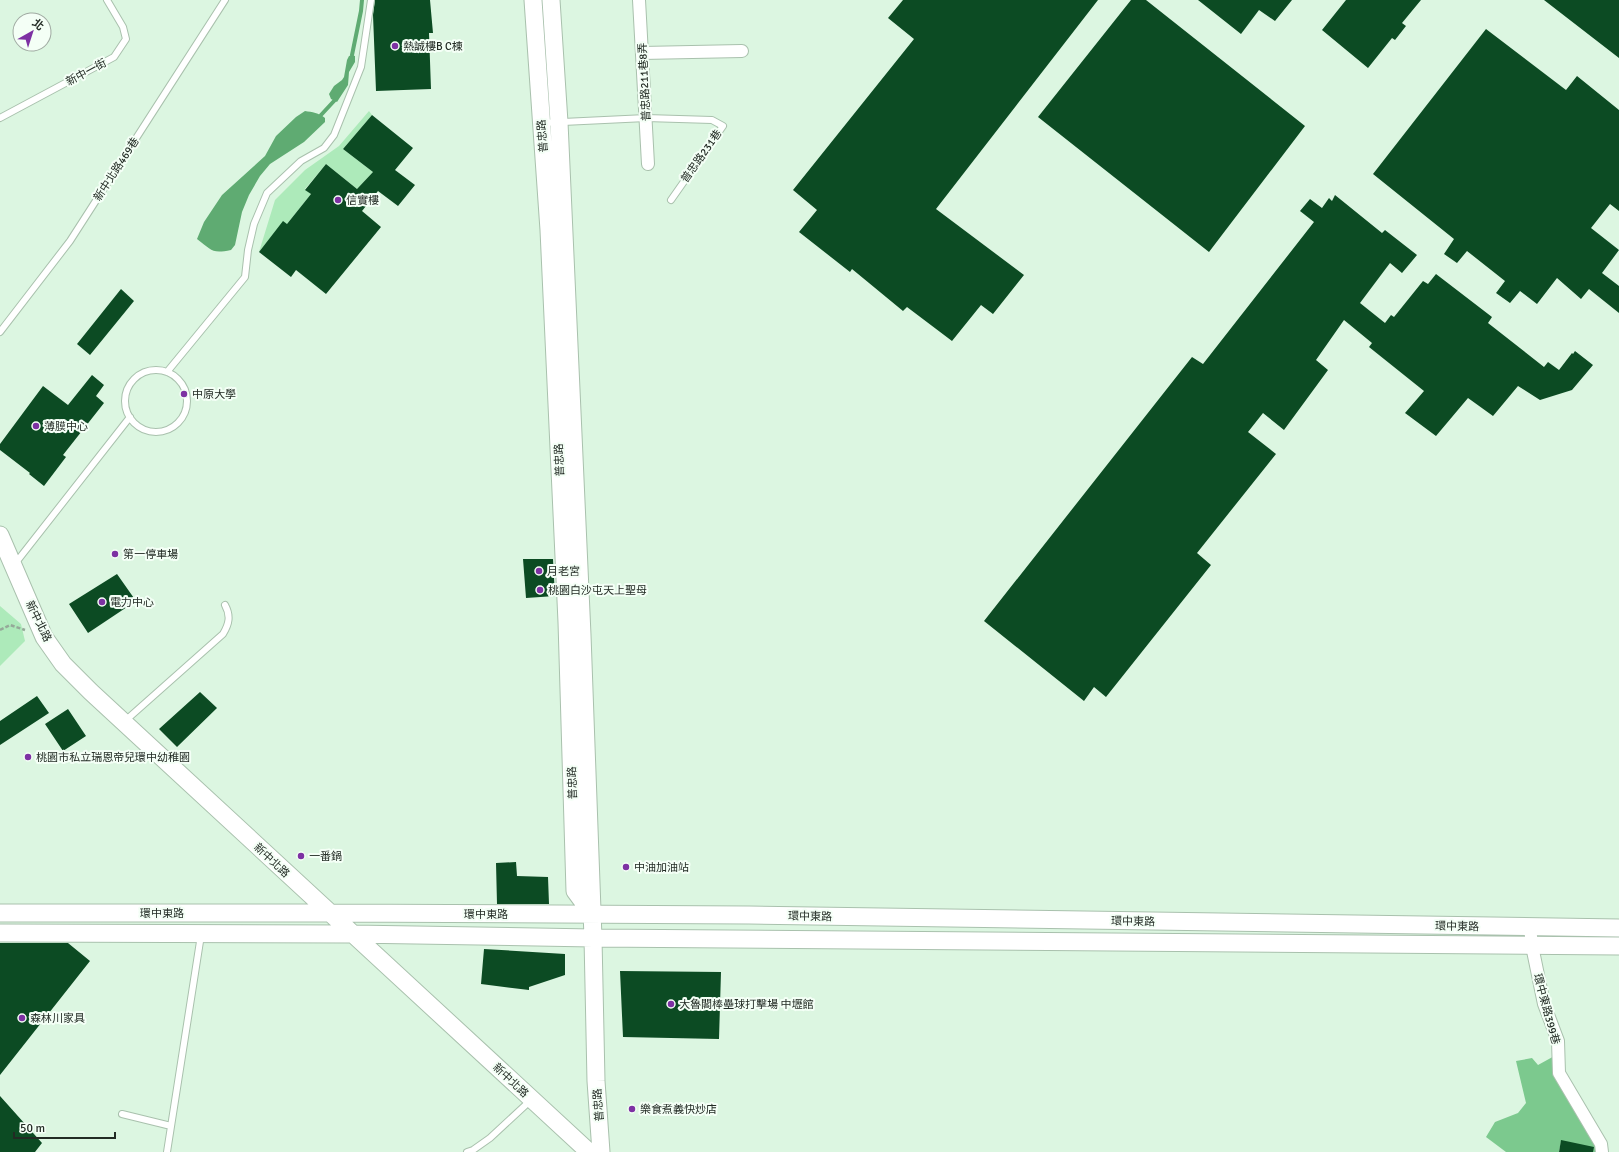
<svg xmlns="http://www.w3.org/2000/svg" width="1619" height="1152" viewBox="0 0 1619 1152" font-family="Signika,'Noto Sans TC',sans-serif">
<rect width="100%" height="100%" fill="#dcf6e1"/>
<path fill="#adeaba" d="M369,111L372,115L343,149L373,172L357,189L326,164L305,189L311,194L287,224L283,222L259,252L275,200L305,170L339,146Z
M0,606L21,624L25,641L0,666Z"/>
<path fill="#7cc98e" d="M1558,1054L1559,1073L1602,1152H1576L1561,1141L1559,1152H1506L1486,1137L1495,1122L1518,1113L1526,1103L1516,1061L1532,1058L1538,1065Z"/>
<path fill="#5fab72" d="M352,55L355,56V62L349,72L348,85L337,102L331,99L329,94L334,86L342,80L344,77L347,60L349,56Z
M305,111C312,112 319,113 325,118V122L304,142L270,164L260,176L249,195L242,212L235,245L231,250C211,254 212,250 197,239L204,222L222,195L265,156L276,136L296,117Z"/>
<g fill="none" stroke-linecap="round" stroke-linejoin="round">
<path stroke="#5fab72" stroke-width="4" d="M352,55L361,11L362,0
M321,115L334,101"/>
</g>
<path fill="#0c4b23" d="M375,0H430L433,33H429L431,89L376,91L373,15Z
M903,0H1098L936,209L1024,275L993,314L981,305L952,341L907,307L903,311L852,269L850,272L799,232L817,210L793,190L914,39L888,18Z
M1131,0H1146L1305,126L1209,252L1038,117Z
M1198,0H1292L1275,21L1259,10L1241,34Z
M1346,0H1421L1402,23L1406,26L1395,40L1392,38L1368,68L1322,30Z
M1544,0H1619V58Z
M1486,29L1566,90L1577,76L1619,110V211L1610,204L1591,228L1619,250L1602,273L1619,286V313L1589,289L1581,299L1557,278L1537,304L1520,291L1510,303L1496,293L1505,281L1467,251L1457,263L1444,254L1454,239L1373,174Z
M372,115L413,148L395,170L415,185L398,206L378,191L362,211L381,227L326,294L296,270L291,277L259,252L283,221L287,224L311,194L305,190L326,164L357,189L373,172L343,149Z
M1335,195L1382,233L1385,230L1417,255L1402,273L1390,263L1360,303L1385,323L1391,315L1394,317L1423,281L1428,284L1436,274L1492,317L1488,323L1544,367L1548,362L1559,370L1572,353L1573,354L1575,351L1593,365L1572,390L1540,400L1518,386L1493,416L1468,398L1436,436L1405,413L1424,391L1369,347L1372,343L1344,320L1316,360L1328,370L1284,430L1263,413L1248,432L1276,454L1197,553L1211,565L1106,697L1094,687L1084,701L984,621L1192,357L1203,364L1314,222L1300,211L1310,199L1322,208L1329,198L1332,201Z
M121,289L134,301L90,355L77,344Z
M92,375L104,385L96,396L104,403L63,455L66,457L44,486L29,474L30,473L0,450V444L43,386L68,405Z
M523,559H553L555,596L526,598Z
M117,574L136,601L88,633L69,604Z
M200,692L217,708L177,747L159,729Z
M37,696L49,713L0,745V721Z
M68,709L86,736L63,751L45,724Z
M516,862L517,876L548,877L549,904H497L496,863Z
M0,943H68L90,961L0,1075Z
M484,949L565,954V975L529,987V990L481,984Z
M620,971L721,972L719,1039L623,1037Z
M0,1096L42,1143L35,1152H0Z
M1561,1140L1594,1147L1593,1152H1559Z"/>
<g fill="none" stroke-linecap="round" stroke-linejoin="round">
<defs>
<path id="lane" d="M0,118L114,57L126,39L123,27L107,0
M542,123L646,118L712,120L723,126L671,200
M0,332L70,241L225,0
M125 401a31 31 0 1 1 62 0a31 31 0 1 1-62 0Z
M167,372L245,277L248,250L254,224L267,193L301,161L324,148L334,135L361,67L371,0
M14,565L130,417
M125,721L223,634C229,624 231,616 225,605
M122,1114L171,1126
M167,1152L201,935
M467,1152L473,1150L490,1138L531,1100"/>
<path id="street" d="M639,0L648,164
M642,53L742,51
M1530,927L1532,946L1544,1004L1558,1041L1559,1073L1601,1144L1602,1152"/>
<path id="secondary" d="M533,0L549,230L567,622L575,891L592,914
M551,0L559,122L582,635L593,938L596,1081L601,1152
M0,535L44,637L63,664L91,692L589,1152
M0,913H329L749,915L1619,928
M0,933L352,934L593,938L1619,946"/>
</defs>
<use href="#lane" stroke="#a9c1ad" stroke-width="8"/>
<use href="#street" stroke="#a9c1ad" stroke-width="14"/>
<use href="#secondary" stroke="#a9c1ad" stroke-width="19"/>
<path stroke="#95a999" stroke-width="2.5" stroke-dasharray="4 2" stroke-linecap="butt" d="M0,630L10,625L25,630"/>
<use href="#lane" stroke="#fff" stroke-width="6"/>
<use href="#street" stroke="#fff" stroke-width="12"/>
<use href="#secondary" stroke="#fff" stroke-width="17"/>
</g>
<g fill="#7d31a3" stroke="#f4fff6" stroke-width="1.5">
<circle cx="395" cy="46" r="4"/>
<circle cx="338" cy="200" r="4"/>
<circle cx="184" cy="394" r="4"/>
<circle cx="36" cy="426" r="4"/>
<circle cx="115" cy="554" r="4"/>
<circle cx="539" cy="571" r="4"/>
<circle cx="540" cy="590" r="4"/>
<circle cx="102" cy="602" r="4"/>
<circle cx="28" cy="757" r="4"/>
<circle cx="301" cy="856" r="4"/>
<circle cx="626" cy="867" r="4"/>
<circle cx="671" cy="1004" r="4"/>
<circle cx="22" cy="1018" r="4"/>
<circle cx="632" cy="1109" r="4"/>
</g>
<g text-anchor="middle" stroke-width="4" stroke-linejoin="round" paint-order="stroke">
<g font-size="11" fill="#222b24" stroke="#f4fff6" text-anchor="start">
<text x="403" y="50">熱誠樓B C棟</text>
<text x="346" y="204">信實樓</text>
<text x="192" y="398">中原大學</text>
<text x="44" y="430">薄膜中心</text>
<text x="123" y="558">第一停車場</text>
<text x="547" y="575">月老宮</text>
<text x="548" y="594">桃園白沙屯天上聖母</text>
<text x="110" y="606">電力中心</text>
<text x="36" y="761">桃園市私立瑞恩帝兒環中幼稚園</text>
<text x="309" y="860">一番鍋</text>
<text x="634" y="871">中油加油站</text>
<text x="679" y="1008">大魯閣棒壘球打擊場 中壢館</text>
<text x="30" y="1022">森林川家具</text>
<text x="640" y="1113">樂食煮義快炒店</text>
</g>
<g font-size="11" fill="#222b24" stroke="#f4fff6">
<text transform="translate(86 72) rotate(-28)" y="4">新中一街</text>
<text transform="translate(644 82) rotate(-93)" y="4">普忠路211巷8弄</text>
<text transform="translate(542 136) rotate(-94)" y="4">普忠路</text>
<text transform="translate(701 156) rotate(-55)" y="4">普忠路231巷</text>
<text transform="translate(116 169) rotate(-57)" y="4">新中北路469巷</text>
<text transform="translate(559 460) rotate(-93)" y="4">普忠路</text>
<text transform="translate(39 621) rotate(64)" y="4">新中北路</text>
<text transform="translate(572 783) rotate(-92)" y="4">普忠路</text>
<text transform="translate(272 860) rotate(43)" y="4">新中北路</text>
<text x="162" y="917">環中東路</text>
<text x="486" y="918">環中東路</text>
<text transform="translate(810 916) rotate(1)" y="4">環中東路</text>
<text transform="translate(1133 921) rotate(1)" y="4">環中東路</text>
<text transform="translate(1457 926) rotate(1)" y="4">環中東路</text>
<text transform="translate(1547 1009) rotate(75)" y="4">環中東路399巷</text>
<text transform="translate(511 1080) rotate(43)" y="4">新中北路</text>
<text transform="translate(598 1105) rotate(-94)" y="4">普忠路</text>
</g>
</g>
<g transform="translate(32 32) rotate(39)"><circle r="19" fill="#f4fff6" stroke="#a0aaa2"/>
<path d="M0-3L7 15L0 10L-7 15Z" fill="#7d31a3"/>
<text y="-6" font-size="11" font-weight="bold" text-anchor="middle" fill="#222b24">北</text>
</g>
<path d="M14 1132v6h101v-6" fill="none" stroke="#222b24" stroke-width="2"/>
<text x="20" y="1132" font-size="12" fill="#222b24" stroke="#f4fff6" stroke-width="3" paint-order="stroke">50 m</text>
</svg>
